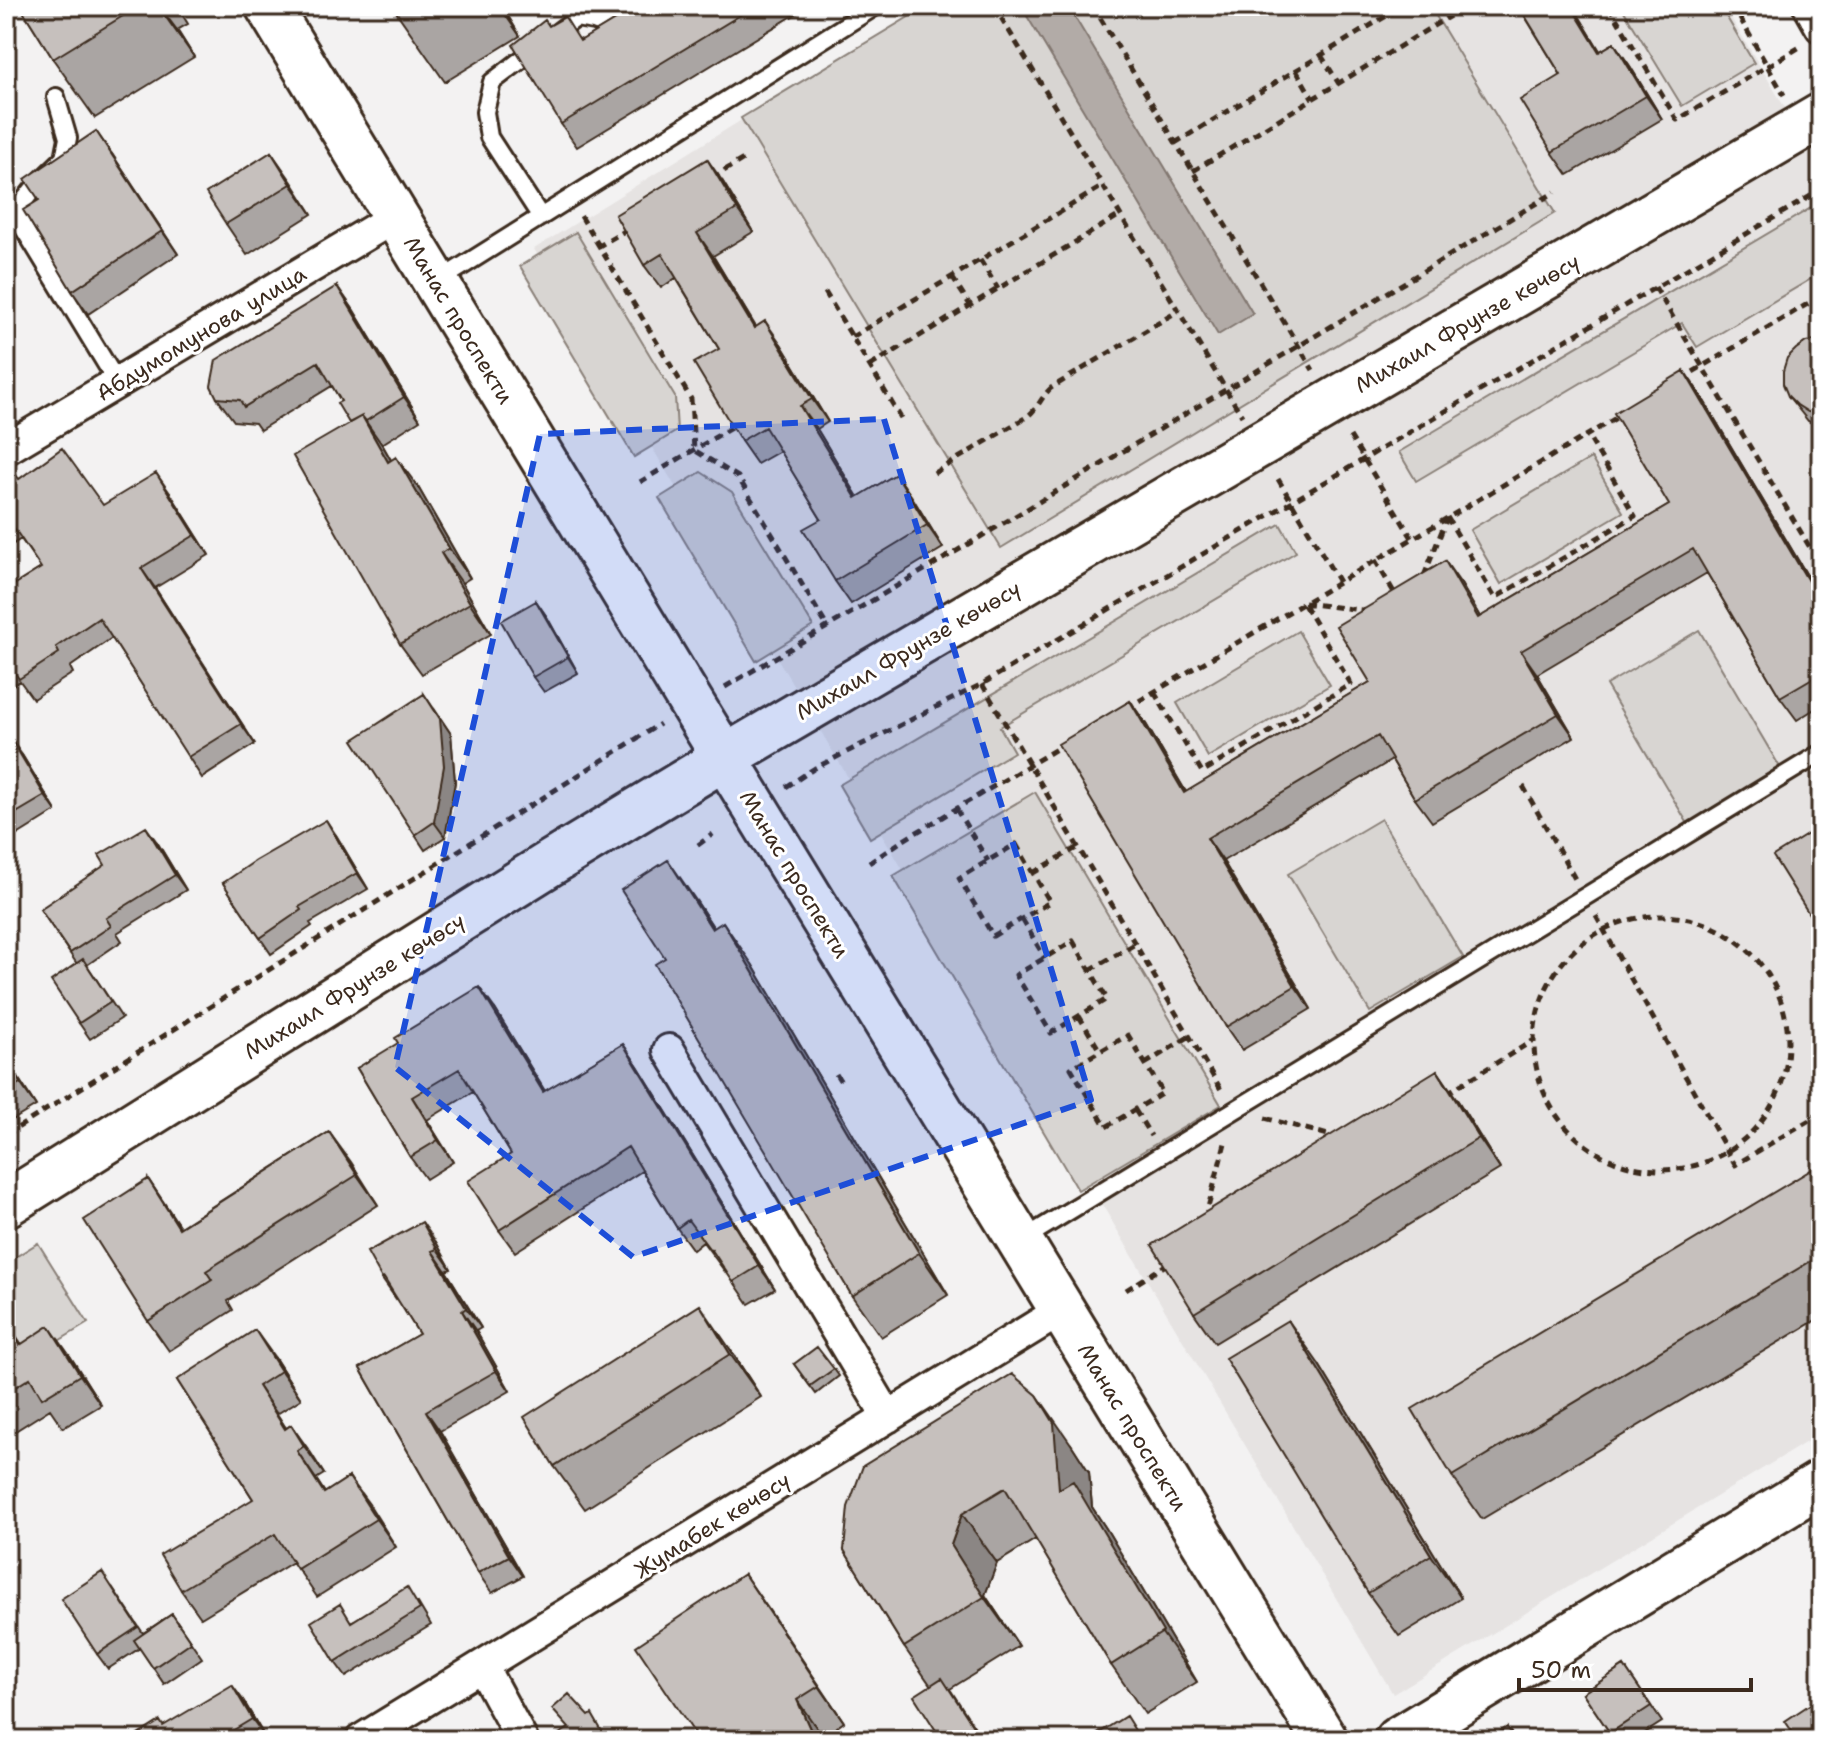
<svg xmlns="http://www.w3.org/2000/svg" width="1827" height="1746" viewBox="0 0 1827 1746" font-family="'Shantell Sans',sans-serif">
<rect width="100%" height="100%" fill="#f3f2f2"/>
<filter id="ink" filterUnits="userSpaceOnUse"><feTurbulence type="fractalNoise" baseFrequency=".0125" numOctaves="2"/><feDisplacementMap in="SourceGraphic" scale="16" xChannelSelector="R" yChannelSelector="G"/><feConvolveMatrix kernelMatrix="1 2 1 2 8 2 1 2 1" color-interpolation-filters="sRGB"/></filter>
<g filter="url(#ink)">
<path fill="#e6e3e2" d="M925,6H1724L1821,168V1433L1393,1694L534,249Z"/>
<path fill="#d8d5d2" stroke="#8a8078" stroke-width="2" d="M927,6H1430L1555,213L1001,548L741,118Z
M1621,6H1720L1754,63L1682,106Z
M1821,202V273L1697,347L1682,323L1416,481L1399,452Z
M576,232L675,397L677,431L634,457L520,266Z
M1591,458L1623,512L1501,584L1470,530Z
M701,472L732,492L813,626L756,661L659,498Z
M1280,524L1296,552L1000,727L1014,752L870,838L839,785Z
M1699,630L1781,769L1688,824L1606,685Z
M1298,631L1330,685L1208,757L1177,703Z
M1035,792L1221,1105L1078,1190L893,876Z
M1381,819L1463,957L1370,1012L1288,874Z
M38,1243L88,1323L6,1373V1263Z"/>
<path fill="#b2aba7" stroke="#827770" stroke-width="2" d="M1021,6H1068L1253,314L1218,335Z"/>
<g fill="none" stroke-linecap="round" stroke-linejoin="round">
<defs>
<path id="lane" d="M56,97L68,138L64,158L37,184L23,202L21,224L117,382
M541,217L489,137L485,112L492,82L576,18L594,21L614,29L632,24L661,6
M437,282L876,6
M1020,1241L1821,753"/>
<path id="street" d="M1809,6L1821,27
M6,449L395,217
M669,1050L888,1417
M482,1666L522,1740
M361,1740L1062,1310"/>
<path id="secondary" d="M6,1204L549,864L724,758L1821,116"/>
<path id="primary" d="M268,6L693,706L1325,1740
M1397,1740L1821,1483"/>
</defs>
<use href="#lane" stroke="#3b2a1e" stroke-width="22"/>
<use href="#street" stroke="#3b2a1e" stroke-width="36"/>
<use href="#secondary" stroke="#3b2a1e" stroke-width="50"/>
<use href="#primary" stroke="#3b2a1e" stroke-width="50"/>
<path stroke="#3b2a1e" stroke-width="5" stroke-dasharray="8 6" stroke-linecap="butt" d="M994,6L1242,416
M1093,6L1313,370
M1609,6L1677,120L1800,47
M1733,6L1784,95
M1321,55L1339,84
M1296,70L1313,99
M1175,143L1403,6
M1193,171L1450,16
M712,178L745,158
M581,216L599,246
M628,229L599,246L691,399L694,450L738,477L828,628
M980,260L998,289
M952,277L970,305
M1655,287L1821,566
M825,292L901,418
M852,337L1103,186
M870,366L1120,215
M1681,379L1821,296
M1350,436L1412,538
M934,473L1028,416C1038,408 1042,396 1051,388L1178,311
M1278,479L1339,582
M640,482L734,426
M1447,517L1495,598L1635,516L1587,434
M1375,560L1395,594
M1424,576L1447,518
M1304,603L1369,611
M982,684L1223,1093
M725,687L977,539L1555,192
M1154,692L1202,772L1351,684L1303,603
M1127,708L1621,415
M1523,786L1575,879
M786,787L815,768L982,684L1821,190
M956,809L988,861
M1016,844L1050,902L993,936L959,878Z
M698,845L713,834
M869,863L902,841L1063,745
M1033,873L1078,847
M1534 1043a127 127 0 1 1 254 0a127 127 0 1 1-254 0Z
M1596,916L1735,1165L1821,1113
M1022,919L1045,958
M1073,941L1107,999L1051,1033L1016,975Z
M1090,970L1135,944
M1079,1016L1100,1051
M1128,1035L1163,1093L1106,1127L1071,1068Z
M1145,1064L1190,1036
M836,1074L843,1085
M1447,1093L1534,1040
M1135,1110L1151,1136
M1265,1118L1336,1137
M6,1135L660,724
M1205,1219L1225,1143
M1126,1290L1169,1263"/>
<use href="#lane" stroke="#fff" stroke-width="16"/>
<use href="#street" stroke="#fff" stroke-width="30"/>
<use href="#secondary" stroke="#fff" stroke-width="44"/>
<use href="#primary" stroke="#fff" stroke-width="44"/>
</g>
<path fill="#aaa5a3" stroke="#3b2a1e" stroke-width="2" d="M20,6H177L188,24L177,30L194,57L95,118L53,59Z
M392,6H502L520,36L445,82Z
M638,6H809L577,147L561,124L550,26L582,40Z
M1509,6H1573L1600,51L1614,43L1630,66L1662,119L1568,175L1552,152L1561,75L1521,10L1515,14Z
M271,152L312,214L247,255L226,224Z
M112,154L178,254L88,314L72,291L39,200Z
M723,182L753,232L713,256L756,327L781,344L828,422L817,429L858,497L896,474L912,497L943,548L851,604L835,581L821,519L780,451L757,464L741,441L719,349L676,278L661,288L644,265Z
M337,286L353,309L420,420L382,444L391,460L418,487L470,578L462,583L491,634L422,674L400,644L349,423L341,401L332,386L260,430L255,423L234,421L217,398Z
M1821,339V428L1808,421L1788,396Z
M1684,371L1700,394L1821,599V705L1797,720L1780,697L1707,573L1537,674L1574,737L1432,822L1415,799L1392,760L1223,861L1311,1009L1242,1050L1226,1027L1130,701L1146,724L1186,792L1370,682L1461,584L1480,617L1669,505Z
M6,465L14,477L19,479L103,505L170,493L209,555L155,588L255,744L202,778L112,638L70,667L73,673L33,699L20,681L6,689V590L41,568L21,539L6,549Z
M536,601L547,617L578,673L544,692L533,677Z
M435,710L451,734L455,782L445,837L425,850L415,835Z
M6,742L22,755L56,811L6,842Z
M1821,826V931L1811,917Z
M336,835L368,889L310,923L312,926L271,954L223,883Z
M157,842L186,890L117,933L122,941L87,965L122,1018L90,1039L79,1023L77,964L40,909Z
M697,902L714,928L752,964L948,1295L881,1337L852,1296L665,958Z
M495,1009L545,1091L623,1044L638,1066L775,1289L749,1304L727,1272L726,1273L703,1242L693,1250L677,1228L642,1171L515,1252L499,1230L511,1154L473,1092L427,1120L453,1162L426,1179L410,1157L357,1068Z
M6,1059L36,1106L6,1124Z
M1437,1070L1458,1101L1500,1169L1215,1343L1194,1313Z
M329,1132L378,1205L228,1301L233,1310L169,1351L148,1321V1179L180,1227Z
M1821,1164V1317L1482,1519L1452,1476Z
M436,1242L451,1269L446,1271L481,1328L476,1331L510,1391L440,1431L523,1576L492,1593L478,1573L360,1368L419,1334L397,1298L396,1299L382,1279Z
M12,1331L21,1344L70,1356L101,1405L63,1428L50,1409L6,1437V1335Z
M730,1349L761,1397L585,1509L554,1466Z
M275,1358L301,1399L277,1414L286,1428L291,1425L324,1474L316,1479L325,1493L349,1477L396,1547L317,1597L293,1562L201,1618L181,1590L253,1499L177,1380Z
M1318,1363L1461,1598L1399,1636L1368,1593Z
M794,1364L834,1369L839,1376L816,1394Z
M1071,1444L1089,1472L1092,1507L1107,1530L1197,1682L1145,1714L1111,1665L1036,1539L997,1563L985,1595L1019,1646L950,1689L983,1740H942L931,1686L904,1647L844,1550Z
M6,1451L14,1464L6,1469Z
M744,1574L844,1722L823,1737L699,1740Z
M113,1588L143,1633L172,1614L202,1658L164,1684L140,1648L108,1669L97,1654Z
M418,1603L431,1625L346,1677L335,1662L352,1621Z
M1624,1666L1662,1722L1634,1740H1615L1583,1693Z
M243,1700L263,1734L254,1740H130L163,1726Z"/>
<path fill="#8b8684" stroke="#3b2a1e" stroke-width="2" d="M158,6H159L177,30L194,57Z
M499,6H502L520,36Z
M1571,6H1573L1615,76L1599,52Z
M1614,43L1630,66L1662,119L1646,96Z
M96,131L112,154L178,254L162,231Z
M271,152L292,182L312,214L291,184Z
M707,159L723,182L753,232L737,209Z
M697,233L713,256L770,351L754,328Z
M337,286L353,309L420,420L404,397Z
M765,321L781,344L828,422L812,399Z
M1684,371L1700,394L1821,599V603Z
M800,406L817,429L872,521L856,498Z
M362,416L383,446L409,492L388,462Z
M396,457L418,487L470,578L449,548Z
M156,473L170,493L209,555L195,535Z
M896,474L912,497L943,548L927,525Z
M441,553L462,583L491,634L470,603Z
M1445,561L1461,584L1494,641L1478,618Z
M141,568L155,588L255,744L241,724Z
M536,601L547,617L578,673L568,657Z
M1521,651L1537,674L1574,737L1558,714Z
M424,694L451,734L455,782L445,837L434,822Z
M1130,701L1146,724L1200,816L1184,793Z
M11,739L22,755L56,811L45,796Z
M326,820L336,835L368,889L357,873Z
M146,827L157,842L186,890L175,875Z
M1207,838L1223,861L1311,1009L1295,986Z
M668,860L697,902L741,971L712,929Z
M723,922L752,964L948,1295L919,1253Z
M479,987L495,1009L559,1115L543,1092Z
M623,1044L638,1066L775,1289L759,1266Z
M6,1059L36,1106L20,1083L6,1061Z
M1437,1070L1458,1101L1500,1169L1479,1138Z
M412,1097L427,1120L453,1162L438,1140Z
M329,1132L351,1162L378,1205L357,1175Z
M148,1179L169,1210L200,1258L179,1228Z
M422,1222L436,1242L451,1269L437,1249Z
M432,1251L446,1271L481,1328L466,1308Z
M700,1305L730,1349L761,1397L730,1354Z
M462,1311L476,1331L510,1391L496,1371Z
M1288,1320L1318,1363L1461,1598L1431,1555Z
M49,1326L70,1356L101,1405L80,1375Z
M255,1330L275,1358L301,1399L281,1371Z
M258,1386L277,1414L299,1449L285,1429Z
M1037,1395L1071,1444L1089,1472L1092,1507L1107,1530L1197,1682L1059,1489Z
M426,1411L440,1431L523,1576L509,1556Z
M291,1425L311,1453L324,1474L304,1446Z
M297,1451L316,1479L343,1521L324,1493Z
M349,1477L369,1504L396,1547L376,1519Z
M962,1514L997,1563L985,1595L1019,1646L984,1597L951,1545Z
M744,1574L769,1610L844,1722L819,1686Z
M232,1685L243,1700L263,1734L252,1719Z
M797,1700L823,1737L824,1740H815Z"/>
<path fill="#c6c0bd" stroke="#3b2a1e" stroke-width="2" d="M20,6H139L53,59Z
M638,6H755L561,124L513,45L545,20L549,26L565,17L580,41Z
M1519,6H1571L1599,52L1614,43L1646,96L1552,152L1520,100L1561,75Z
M96,131L162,231L72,291L23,210L39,200L25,179Z
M271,152L291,184L226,224L206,193Z
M707,159L737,209L697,233L754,328L765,321L812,399L800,406L856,498L896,474L927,525L835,581L803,529L821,519L765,427L741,441L694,363L719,349L662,254L644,265L615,215Z
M337,286L404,397L366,421L362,416L349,423L337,403L341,401L318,362L244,407L240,400L217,398L211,386L216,360Z
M1819,339H1821V413L1808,412L1797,405L1788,396L1783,384V371L1787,358L1796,349L1806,342Z
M1684,371L1821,603V673L1780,697L1693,549L1521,651L1558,714L1415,799L1378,736L1207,838L1295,986L1226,1027L1058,744L1130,701L1184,793L1370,682L1336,626L1391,593L1445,561L1478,618L1669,505L1614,413Z
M362,416L388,462L396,457L449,548L441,553L470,603L400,644L293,456Z
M62,448L103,505L156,473L195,535L141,568L241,724L188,757L99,618L56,647L59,653L19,679L6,660V590L41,568L8,519L6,520V466L14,477L16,475L19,479Z
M536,601L568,657L533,677L501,621Z
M424,694L440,719L444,766L434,822L415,835L353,740Z
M11,739L45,796L6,819V742Z
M326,820L357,873L299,907L301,910L260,938L223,883L255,861Z
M1821,826V910L1811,917L1773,856Z
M146,827L175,875L106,918L111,926L70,953L40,909L105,865L99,855Z
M668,860L712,929L723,922L919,1253L852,1296L655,964L665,958L621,890Z
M83,959L111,1002L79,1023L51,981Z
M479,987L543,1092L623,1044L759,1266L733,1282L712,1250L711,1251L688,1220L677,1228L628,1147L499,1230L468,1181L511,1154L459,1069L412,1097L438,1140L410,1157L357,1068L398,1043L395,1038Z
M6,1061L20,1083L6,1091Z
M1437,1070L1479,1138L1194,1313L1152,1245Z
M329,1132L357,1175L206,1271L212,1280L148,1321L84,1220L148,1179L179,1228Z
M1821,1164V1255L1452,1476L1412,1409Z
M422,1222L437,1249L432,1251L466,1308L462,1311L496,1371L426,1411L509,1556L478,1573L360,1368L419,1334L384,1278L382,1279L367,1252Z
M700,1305L730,1354L554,1466L524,1417Z
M1288,1320L1431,1555L1368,1593L1225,1358Z
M49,1326L80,1375L42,1398L30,1378L6,1393V1335L12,1331L20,1345Z
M255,1330L281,1371L258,1386L285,1429L291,1425L304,1446L297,1451L324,1493L349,1477L376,1519L297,1569L275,1534L181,1590L160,1555L253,1499L177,1380Z
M817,1347L834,1369L810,1386L794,1364Z
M1012,1374L1037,1395L1054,1423L1059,1489L1073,1481L1163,1632L1111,1665L1005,1488L962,1514L951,1545L984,1597L904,1647L844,1550L848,1507L863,1466Z
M102,1572L138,1627L97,1654L61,1599Z
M744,1574L819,1686L797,1700L815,1740H699L636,1646Z
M407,1587L420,1609L335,1662L311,1622L340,1604L351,1622Z
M172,1614L191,1642L153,1668L134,1640Z
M1624,1666L1651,1706L1610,1733L1583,1693Z
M942,1678L979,1735L971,1740H942L914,1696Z
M232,1685L252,1719L217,1740H130L160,1721L163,1726Z
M569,1694L589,1716L592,1714L607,1740H560L557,1735L569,1728L552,1709Z
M1821,1697V1740H1798L1785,1721Z
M1126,1716L1141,1740H1088Z
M1507,1727L1516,1740H1487Z
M457,1731L462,1740H440Z
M1555,1732L1560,1740H1542Z"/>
</g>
<path fill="#1d4ed8" fill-opacity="0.2" stroke="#1d4ed8" stroke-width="6" stroke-dasharray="16 10" stroke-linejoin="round" d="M884,419L1091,1100L633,1257L395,1067L540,434Z"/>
<g text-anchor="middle" stroke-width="6" stroke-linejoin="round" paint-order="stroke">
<g font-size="22" fill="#3b2a1e" stroke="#fff">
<text transform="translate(459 320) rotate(59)" y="8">Манас проспекти</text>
<text transform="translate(1467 323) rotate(-30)" y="8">Михаил Фрунзе көчөсү</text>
<text transform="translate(201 333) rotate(-31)" y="8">Абдумомунова улица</text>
<text transform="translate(908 650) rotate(-30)" y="8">Михаил Фрунзе көчөсү</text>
<text transform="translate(795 874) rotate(59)" y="8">Манас проспекти</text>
<text transform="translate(354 986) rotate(-32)" y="8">Михаил Фрунзе көчөсү</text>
<text transform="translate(1133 1427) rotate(59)" y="8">Манас проспекти</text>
<text transform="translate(712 1525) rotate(-32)" y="8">Жумабек көчөсү</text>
</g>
</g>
<rect width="1827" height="1746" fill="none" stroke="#fff" stroke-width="32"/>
<rect x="16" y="16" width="1795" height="1714" fill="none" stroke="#3b2a1e" stroke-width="3" filter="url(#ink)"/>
<path d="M1519 1678v12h232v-12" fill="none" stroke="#3b2a1e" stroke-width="4"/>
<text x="1531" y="1678" font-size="24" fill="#3b2a1e" stroke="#ffffff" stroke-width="6" paint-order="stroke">50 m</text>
</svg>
